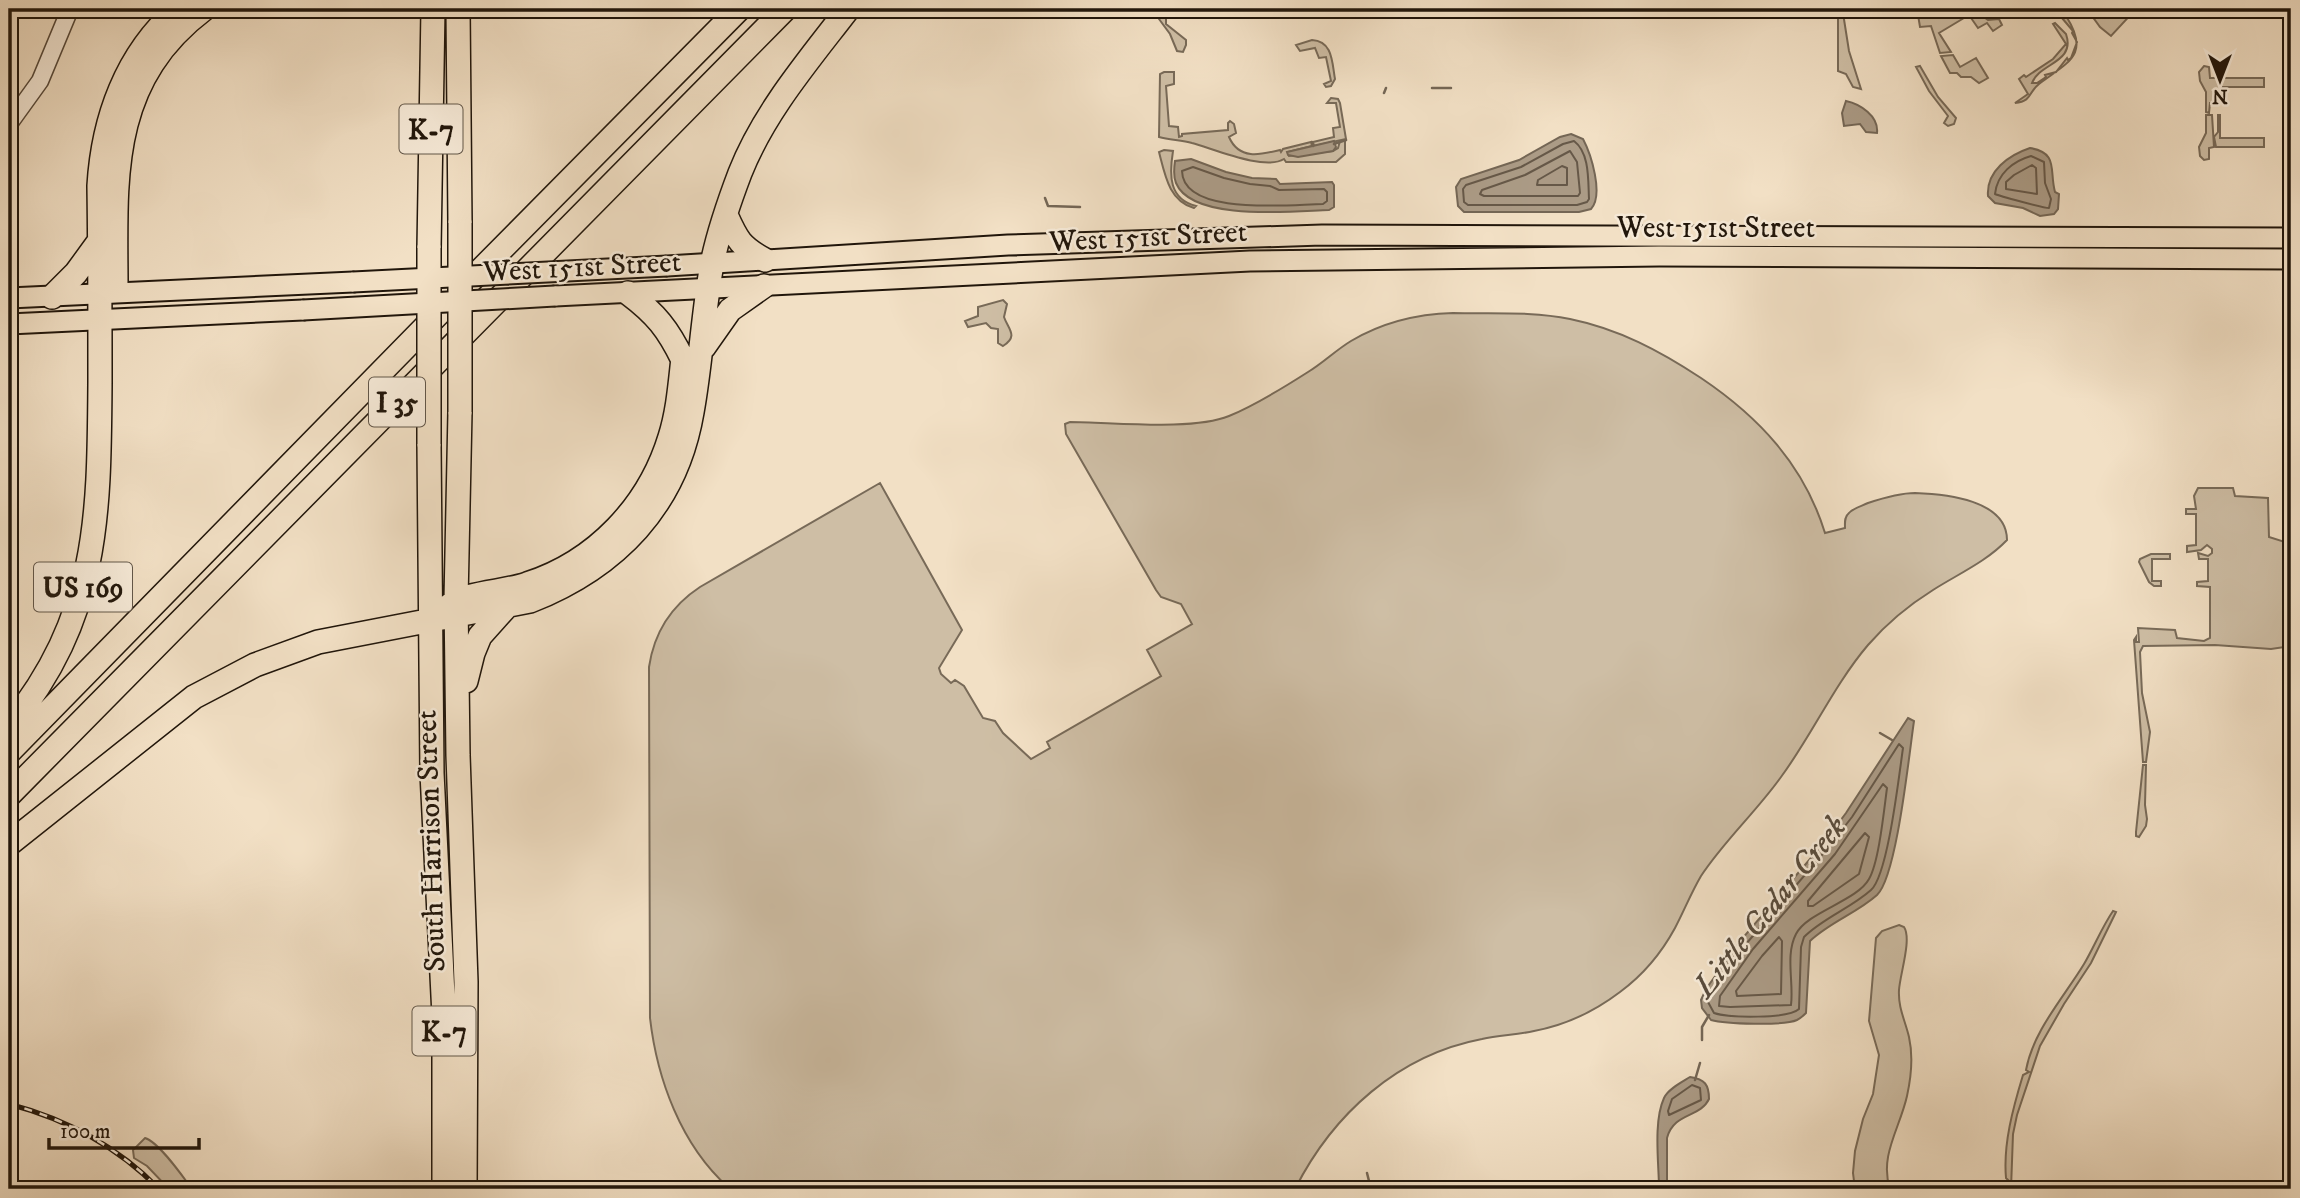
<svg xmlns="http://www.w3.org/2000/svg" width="2300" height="1198" viewBox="0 0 2300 1198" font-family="'IM FELL DW Pica',serif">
<rect width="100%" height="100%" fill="#f2e0c5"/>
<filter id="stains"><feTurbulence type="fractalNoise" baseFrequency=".00286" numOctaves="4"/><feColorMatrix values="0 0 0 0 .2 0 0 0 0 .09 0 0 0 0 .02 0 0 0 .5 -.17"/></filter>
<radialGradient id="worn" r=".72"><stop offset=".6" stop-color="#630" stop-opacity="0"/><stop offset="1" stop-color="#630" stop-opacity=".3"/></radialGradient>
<path fill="#cebea5" stroke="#786a58" stroke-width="2" d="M1159,9H1170L1166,16V24L1186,40V45L1183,52L1177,51L1170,34L1159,19Z
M1832,9L1850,10L1843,13L1849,51L1861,89L1853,87L1846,74L1838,71V12H1831Z
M1922,9H1973L1988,20L1999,19L2002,25L1993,31L1987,23L1978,28L1969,15L1939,33L1951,52L1940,53L1931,26L1920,27L1918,15Z
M2087,9H2136L2111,36L2100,27Z
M2066,16C2091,55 2068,62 2039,84C2028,92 2033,101 2015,103L2028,94L2019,79L2024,75L2026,77L2053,59L2066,44L2053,24L2055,23L2066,34C2076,63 2039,63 2032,83H2037L2046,77L2045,75L2056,72L2067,58L2068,60L2071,58L2077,42L2072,33L2073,31L2062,18Z
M1312,40C1333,41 1332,63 1335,79L1331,86L1326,87L1324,84L1331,81L1326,57L1319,58L1315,48L1300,51L1296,45Z
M1953,55L1960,67L1976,58L1988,78L1979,83L1971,77H1961L1957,73H1950L1941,56Z
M1920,66L1938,97L1956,118L1954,124L1948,126L1944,123L1948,116L1929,91L1916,67Z
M2204,66L2209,67L2210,78H2264V87H2220V103H2210L2209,113L2206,112V92L2200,81L2199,72Z
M1164,72H1174V84L1166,86L1169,126L1178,127L1179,137L1182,136V134L1228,130V123L1230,121L1234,124L1236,133L1229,137C1239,160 1260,155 1280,150L1281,152L1283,149L1311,142L1312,146L1288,152L1289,156L1333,151L1338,148L1340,141H1345V154L1336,162H1286L1284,159C1265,171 1214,149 1192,143C1182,140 1170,140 1159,137L1160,74Z
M1331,98L1338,99L1340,103L1346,139L1314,146L1313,142L1334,137L1333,128L1340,127L1336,103H1327Z
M2206,115H2212L2214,147L2209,148V159L2204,160L2200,156L2199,147L2206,133Z
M2218,115H2220V138H2264V147H2216L2214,137L2218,132Z
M1164,150L1173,151C1169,176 1169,199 1196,206L1194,208C1169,201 1165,175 1159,152Z
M1003,300L1007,304L1004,317C1008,329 1019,336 1003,346L998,343V329L991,328L986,323L968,327L965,321L978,316V307Z
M1453,313C1492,314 1532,311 1570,319C1619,329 1660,351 1701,378C1759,417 1804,465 1825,533L1845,528C1845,523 1844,517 1849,513C1853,508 1862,506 1868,503C1883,498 1899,493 1915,493C1946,494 2007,500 2007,540C1986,562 1958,574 1933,590C1909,605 1887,623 1868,645C1834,685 1812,735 1781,777C1756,812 1724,841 1701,876C1691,893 1684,911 1675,928C1662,952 1643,975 1620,992C1595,1011 1566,1025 1534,1031C1517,1035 1499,1035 1482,1039C1398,1055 1333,1114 1295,1189H731L728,1187C681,1145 657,1079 650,1018L649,667C654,633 671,606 700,587L880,483L962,630L939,668L941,674L951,683L955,680L964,686L983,718L995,721L1003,733L1031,759L1050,748L1047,742L1161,676L1147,650L1192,624L1181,604L1161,597L1156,590L1066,434L1065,424L1070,422C1112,422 1192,431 1229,416C1256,405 1283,388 1308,372C1323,363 1336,350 1351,341C1383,322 1417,314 1453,313Z
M2198,488H2233L2235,496L2268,498L2269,537L2291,544V646L2271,649L2215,645L2143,646L2140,652L2142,693L2150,732L2146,762H2143L2134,640L2136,637V642H2139L2138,628L2175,630L2177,638L2204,641L2210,638V587L2197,586V582L2208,581V559H2199L2198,553L2208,556L2212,553V549L2207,545L2201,550L2187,552V546L2196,545V514H2186V509H2196L2194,496Z
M2151,554H2170V559H2152V581H2161V586H2154L2149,582L2139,562L2140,559Z
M2143,765H2146L2145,805L2147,819L2146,826L2139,837L2136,836V832Z
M2113,911L2116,912L2091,963L2064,1004L2040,1046L2017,1115L2013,1134L2011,1189H2006L2007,1181H2009L2006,1178C2003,1144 2013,1108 2023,1075L2029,1072L2026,1070C2033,1031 2064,997 2084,964C2094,947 2102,927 2113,911Z
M1899,925L1904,927C1912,939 1900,974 1899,990C1898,1008 1905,1020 1909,1037C1913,1055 1911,1078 1907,1096C1900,1128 1879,1156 1890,1189H1855L1853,1173L1855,1151L1863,1119L1873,1094L1879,1055L1869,1021L1876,938L1882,931Z
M145,1138C159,1142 183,1177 192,1189H169L147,1166L134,1158L133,1150Z"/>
<path fill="#ab9b86" stroke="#746655" stroke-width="2" d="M1846,101C1860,104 1879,116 1877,133L1866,132L1860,124L1844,126L1842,113Z
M1571,134L1583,139C1591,154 1604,195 1591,209L1579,212H1464L1458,206L1456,187L1461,179L1519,160L1560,137Z
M1334,141L1336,147L1333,151L1298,157L1288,155L1287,152Z
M2030,148C2059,153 2049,170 2055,192L2059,194L2058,209L2054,214L2040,216L2023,208L1995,203L1988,196C1986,171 2009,155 2030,148Z
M1191,159L1226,172L1252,178L1276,179L1280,184L1332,182L1334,185V207L1329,210C1294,211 1192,222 1176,183C1173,176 1174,168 1175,161Z
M1908,718L1914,721C1909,754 1897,876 1877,895C1857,913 1830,922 1810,941L1806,1013C1803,1016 1801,1018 1797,1020C1784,1026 1725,1024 1711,1020L1702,1008L1701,1000L1706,989L1741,940L1822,845L1846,813Z
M1690,1077C1705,1079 1709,1085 1709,1099C1700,1118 1674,1112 1667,1138V1189H1659C1659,1164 1653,1122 1664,1098C1668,1089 1682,1082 1690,1077Z"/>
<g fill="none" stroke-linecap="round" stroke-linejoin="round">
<path stroke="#665848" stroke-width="2" d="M1574,141C1590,153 1588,181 1589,199L1587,202L1577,205H1468L1464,202L1463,189L1466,185L1521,167L1563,144Z
M1570,151L1577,162L1580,193L1578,196H1484L1480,194L1482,190L1525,175Z
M2031,156L2044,162L2045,183L2051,199L2049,208C2044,208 1999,196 1995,194C1997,174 2013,161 2031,156Z
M2032,165L2036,168L2037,194L2006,189V182L2014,175Z
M1562,166L1567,168V185H1537L1538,180Z
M1193,167L1224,178L1250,184L1270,186L1279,190L1324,189L1327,192V201L1323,204C1292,204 1183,217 1182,171Z
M1899,744L1903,748C1899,775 1888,875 1871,890C1851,908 1823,918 1804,937L1801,947L1799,1009C1788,1019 1729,1018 1714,1013L1708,1002L1712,992L1746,944L1827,849L1852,817Z
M1883,784L1887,788C1884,810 1879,862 1869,879C1857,901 1807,912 1796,934C1785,955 1794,983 1791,1005L1730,1007L1719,1006L1720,996L1753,949L1835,854Z
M1865,833L1869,837L1859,874L1813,906H1808V901Z
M1779,937L1782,941L1781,994L1737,996L1736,991L1762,956Z
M1692,1085L1700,1088L1701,1100L1669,1115L1668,1111L1672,1099Z"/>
<path stroke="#746655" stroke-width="2.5" d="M1432,88H1451
M1384,93L1386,88
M1312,142L1313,146
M1334,144L1346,140
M1045,198L1048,206L1080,207
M1880,733L1892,740
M1702,1040V1027L1709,1015
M1695,1080L1700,1063
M1367,1173L1371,1189"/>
<defs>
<path id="minor" d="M9,124L40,81L70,9"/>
<path id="major" d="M667,266L1008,245L1322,235L2291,238
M555,296L1250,261L1659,256L2291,259
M9,298L353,282
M9,324L303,310"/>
<path id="highway" d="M458,9L460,223
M726,215C737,240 741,247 765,260
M429,248L433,9
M463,288L739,9
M116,290C116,181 106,83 204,9
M628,293C656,314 668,329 683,360
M52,297L76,273L100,240
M704,347L730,310L764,286
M460,412L456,600L458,755L466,982L465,1189
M429,444L432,773L444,1016V1189
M446,608C467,591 501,593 527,584C596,562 649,506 670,437C678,412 680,385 683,358
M466,681L473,653L480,636L507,606
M9,727C99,616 99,518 100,382C100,317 100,252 99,186C103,119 126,54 178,9
M9,752L439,313
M9,795L785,9
M9,844L194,697L255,665L318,642L530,601C616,567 676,506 692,412C701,363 703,313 712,264C718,234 729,202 740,173C764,112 809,60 848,9"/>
</defs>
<use href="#minor" stroke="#55483a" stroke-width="19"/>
<use href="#major" stroke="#21160b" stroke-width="23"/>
<use href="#highway" stroke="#21160b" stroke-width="26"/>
<use href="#minor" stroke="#f7ebd9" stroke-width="16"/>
<use href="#major" stroke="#f2e0c5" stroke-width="19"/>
<use href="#highway" stroke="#f2e0c5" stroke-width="23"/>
<defs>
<path id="rail" d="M9,1104C66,1119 118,1147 159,1189"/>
</defs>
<use href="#rail" stroke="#21160b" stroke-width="5"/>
<use href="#rail" stroke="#f7ebd9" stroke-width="2.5" stroke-dasharray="8" stroke-linecap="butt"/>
<defs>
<path id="major-bridge" d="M353,282L667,266
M303,310L555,296"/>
<path id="highway-bridge" d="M429,248V444
M460,412V223"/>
</defs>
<use href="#major-bridge" stroke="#21160b" stroke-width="23" stroke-linecap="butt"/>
<use href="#highway-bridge" stroke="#21160b" stroke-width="26" stroke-linecap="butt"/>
<use href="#major-bridge" stroke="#f2e0c5" stroke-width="19"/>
<use href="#highway-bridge" stroke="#f2e0c5" stroke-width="23"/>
</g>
<g text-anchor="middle" stroke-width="5" stroke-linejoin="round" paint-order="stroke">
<g fill="#f7ebd9" stroke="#615649" stroke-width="2">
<rect x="399.5" y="104.5" width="63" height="49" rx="5"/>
<rect x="369" y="377.5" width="56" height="49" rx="5"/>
<rect x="34" y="562.5" width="98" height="49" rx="5"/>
<rect x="412.5" y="1006.5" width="63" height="49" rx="5"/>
</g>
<g font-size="28" font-weight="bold" fill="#21160b">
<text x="431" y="139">K-7</text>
<text x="397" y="412">I 35</text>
<text x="83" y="597">US 169</text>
<text x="444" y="1041">K-7</text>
</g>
<g font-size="30" fill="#21160b" stroke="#f7ebd9">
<text x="1716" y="237">West 151st Street</text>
<text transform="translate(1148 236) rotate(-3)" y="10">West 151st Street</text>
<text transform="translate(582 266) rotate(-3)" y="10">West 151st Street</text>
<text transform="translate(430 841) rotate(-92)" y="10">South Harrison Street</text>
</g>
<g font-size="32" font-style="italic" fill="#584b3c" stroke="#f7ebd9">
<text transform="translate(1769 906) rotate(-51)" y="11">Little Cedar Creek</text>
</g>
</g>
<rect width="2300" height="1198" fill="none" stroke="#f2e0c5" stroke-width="35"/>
<rect x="10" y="10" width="2279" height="1177" fill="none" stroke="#21160b" stroke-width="3.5"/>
<rect x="18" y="18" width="2265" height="1163" fill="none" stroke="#21160b" stroke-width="2"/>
<g transform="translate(2220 80) rotate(180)" stroke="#f7ebd9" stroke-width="5" paint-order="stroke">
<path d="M0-5L12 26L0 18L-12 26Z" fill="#21160b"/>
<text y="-10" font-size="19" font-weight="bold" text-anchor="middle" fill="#21160b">N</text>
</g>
<path d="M49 1138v10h150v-10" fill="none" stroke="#21160b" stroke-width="3.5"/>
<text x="60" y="1138" font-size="21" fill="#21160b" stroke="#f7ebd9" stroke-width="5" paint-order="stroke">100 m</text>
<rect width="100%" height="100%" filter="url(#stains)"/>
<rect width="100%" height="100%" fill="url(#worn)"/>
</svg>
